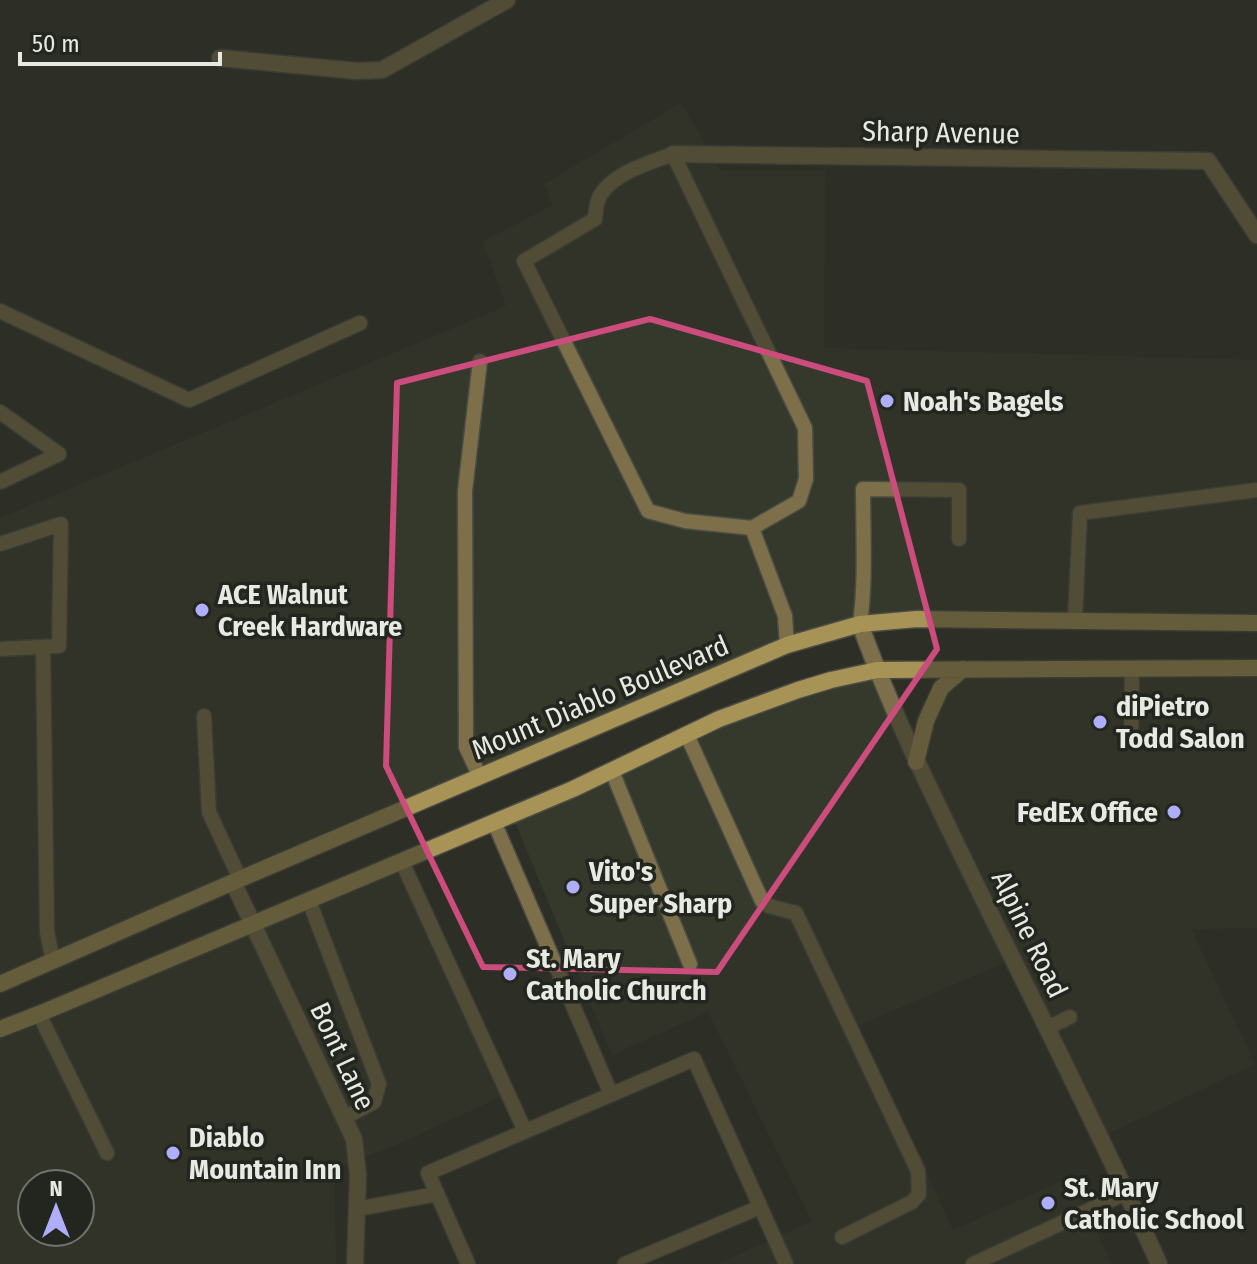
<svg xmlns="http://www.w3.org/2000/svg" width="1257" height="1264" viewBox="0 0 1257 1264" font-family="'Fira Sans Condensed',sans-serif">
<rect width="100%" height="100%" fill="#2d2f27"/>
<path fill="#35392b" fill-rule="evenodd" d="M681,103L721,171H825L824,348L1257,360V623L917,619L787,645L0,984V518L506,306L483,241L553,205L544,184Z
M1257,668V928L1191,929L1255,1064L1100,1138L1013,959L857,1026L953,1230L1073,1176L1111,1264H718L812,1221L708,1012L612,1055L512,815L719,719L877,670L916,760L926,721L963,669Z
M402,862L507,1094L398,1144L334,1170L336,1264H0V1029ZM32,1184H80V1232H32Z"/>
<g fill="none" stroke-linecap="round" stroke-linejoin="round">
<defs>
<path id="service" d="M0,311L189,400L360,323
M0,412L59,454L0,482
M752,528L799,501L806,479L805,428L673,154C649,163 616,172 601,194C596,201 596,211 595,219L524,261L648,511L685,521L752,528L785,616L787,645
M0,544L61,524L59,646L0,649
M1075,620L1080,513L1257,490
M860,624C866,580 863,534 863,489L959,490V539
M43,648L47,932L53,961
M204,716L209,812L240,879
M687,735L762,901L769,906L796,913L918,1171L919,1194L912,1202L842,1237
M1131,742L1132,668
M612,771L690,964
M480,777L466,747L465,491L480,361
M494,822L611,1094
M402,862L525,1131
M309,901L379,1084L374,1102L344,1118
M39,1014L107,1153
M1047,1028L1070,1017
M357,1209L437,1194
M468,1264L428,1173L694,1059L786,1264
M625,1264L760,1207
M973,1264L1126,1193"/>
<path id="minor" d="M220,58L357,71L382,70L507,0
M673,154L1208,161L1257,235
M860,624C896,724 944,818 990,913C1048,1029 1106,1146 1159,1264
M233,882L354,1139L358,1175L355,1264"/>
<path id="secondary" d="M916,762L926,721L941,688L963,669
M0,984L240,879L787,645L860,624L917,619L1257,623
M0,1029L39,1014L573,789L719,719L798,690L831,680L877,670L1257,668"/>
</defs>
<use href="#service" stroke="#4b4d45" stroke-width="17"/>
<use href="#minor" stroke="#4b4d45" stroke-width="19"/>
<use href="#secondary" stroke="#4b4d45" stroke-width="19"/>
<use href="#service" stroke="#7c6f4a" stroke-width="14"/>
<use href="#minor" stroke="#7c6f4a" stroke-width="16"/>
<use href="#secondary" stroke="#a89357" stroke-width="16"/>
</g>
<path d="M0 0H1257V1264H0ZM650,319L867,381L937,649L717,972L483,967L386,766L397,383Z" fill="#2d2f27" fill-opacity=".55" fill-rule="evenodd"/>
<path fill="none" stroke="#cb4c7d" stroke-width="6" stroke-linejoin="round" d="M650,319L867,381L937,649L717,972L483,967L386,766L397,383Z"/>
<g fill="#aeaefb" stroke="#23261e" stroke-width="3">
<circle cx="887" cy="401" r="8"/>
<circle cx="202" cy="610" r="8"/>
<circle cx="1100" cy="722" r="8"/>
<circle cx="1174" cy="812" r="8"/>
<circle cx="573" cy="887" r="8"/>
<circle cx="510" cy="974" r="8"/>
<circle cx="173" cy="1153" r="8"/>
<circle cx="1048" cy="1203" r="8"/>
</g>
<g text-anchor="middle" stroke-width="7" stroke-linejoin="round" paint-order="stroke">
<g font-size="28" fill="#e7e9e3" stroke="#23261e">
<text transform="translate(941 132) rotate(1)" y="10">Sharp Avenue</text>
<text transform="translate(600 697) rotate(-23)" y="10">Mount Diablo Boulevard</text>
<text transform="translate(1030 934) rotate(64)" y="10">Alpine Road</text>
<text transform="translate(343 1056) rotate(65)" y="10">Bont Lane</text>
</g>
<g font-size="28" font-weight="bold" fill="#e7e9e3" stroke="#23261e" text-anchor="start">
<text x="903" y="411">Noah's Bagels</text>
<text x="218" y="604">ACE Walnut<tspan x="218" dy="32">Creek Hardware</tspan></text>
<text x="1116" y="716">diPietro<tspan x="1116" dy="32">Todd Salon</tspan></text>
<text x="1158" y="822" text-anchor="end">FedEx Office</text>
<text x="589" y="881">Vito's<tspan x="589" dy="32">Super Sharp</tspan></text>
<text x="526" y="968">St. Mary<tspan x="526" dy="32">Catholic Church</tspan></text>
<text x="189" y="1147">Diablo<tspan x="189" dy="32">Mountain Inn</tspan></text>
<text x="1064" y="1197">St. Mary<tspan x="1064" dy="32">Catholic School</tspan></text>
</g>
</g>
<g transform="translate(56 1208)"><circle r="38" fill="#23261e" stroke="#71746d" stroke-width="2"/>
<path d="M0-6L14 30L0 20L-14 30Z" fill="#aeaefb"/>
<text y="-12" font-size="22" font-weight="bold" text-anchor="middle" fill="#e7e9e3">N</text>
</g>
<path d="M20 52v12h200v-12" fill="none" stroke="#e7e9e3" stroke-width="4"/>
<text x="32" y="52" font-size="24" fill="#e7e9e3" stroke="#23261e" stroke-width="6" paint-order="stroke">50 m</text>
</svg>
